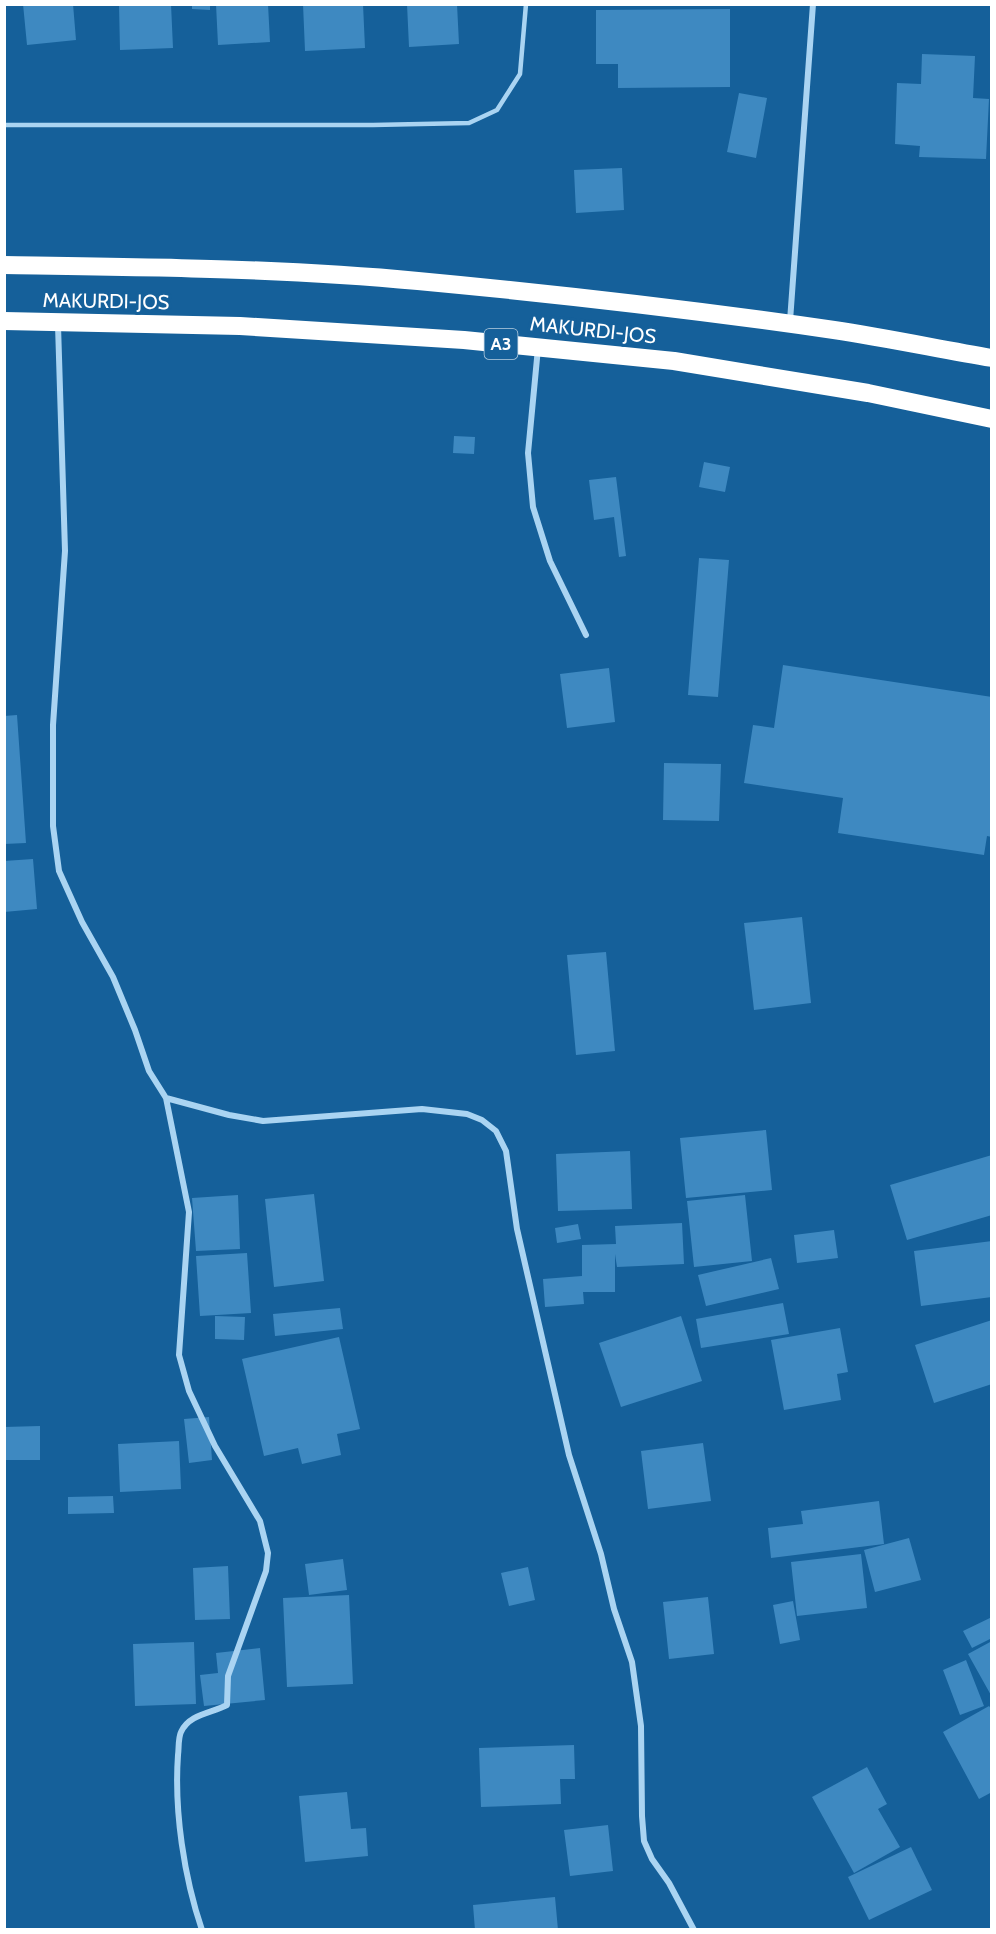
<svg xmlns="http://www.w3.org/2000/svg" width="996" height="1934" viewBox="0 0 996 1934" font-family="Cabin,sans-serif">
<rect width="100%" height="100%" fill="#15609a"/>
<path fill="#3e89c1" d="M23,4H73L76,40L27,45Z
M119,4H171L173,48L120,50Z
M192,4H210V10L192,9Z
M216,4H268L270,42L218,45Z
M303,4H363L365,48L305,51Z
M407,4H457L459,44L409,47Z
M730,9V87L618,88V64H596V10Z
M922,54L975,56L973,98L989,99L986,159L919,157L920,146L895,144L897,83L921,84Z
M739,93L767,98L756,158L727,152Z
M622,168L624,210L576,213L574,170Z
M454,436L475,437L474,454L453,453Z
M704,462L730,467L725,492L699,487Z
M616,477L626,556L619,557L614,517L594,520L589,480Z
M699,558L729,560L718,697L688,695Z
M783,665L992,697V837L987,836L984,855L838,833L843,798L744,783L753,725L774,728Z
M609,668L615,722L567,728L560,674Z
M17,715L26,843L4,844V716Z
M664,763L721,764L719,821L663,820Z
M33,859L37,909L4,912V861Z
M802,917L811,1003L754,1010L744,923Z
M606,952L615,1051L576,1055L567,955Z
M766,1130L772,1190L686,1198L680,1138Z
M630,1151L632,1209L558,1211L556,1154Z
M992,1155V1215L907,1240L890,1185Z
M314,1194L324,1281L274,1287L265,1199Z
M238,1195L240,1249L196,1251L192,1198Z
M745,1195L752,1261L694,1267L687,1201Z
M682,1223L684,1264L617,1267L615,1254V1292H583L584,1304L545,1307L543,1279L582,1276V1245L616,1244L615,1226Z
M578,1224L581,1239L557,1243L555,1228Z
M834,1230L838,1258L797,1263L794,1235Z
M992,1241V1297L921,1306L914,1251Z
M247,1253L251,1313L200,1316L196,1256Z
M771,1258L779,1289L706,1306L698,1275Z
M783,1303L789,1334L701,1348L696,1319Z
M340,1308L343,1329L275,1336L273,1314Z
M215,1316L245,1317L244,1340L215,1339Z
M681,1316L702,1381L621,1407L599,1343Z
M992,1320V1384L934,1403L915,1345Z
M840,1328L848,1372L837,1374L841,1400L784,1410L771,1340Z
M339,1337L360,1429L337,1434L341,1455L302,1464L298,1448L264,1456L242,1359Z
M209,1417L212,1460L189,1463L184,1419Z
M40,1426V1460H4V1427Z
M179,1441L181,1489L120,1492L118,1444Z
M703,1443L711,1501L648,1509L641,1451Z
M113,1496L114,1513L68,1514V1497Z
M879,1501L884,1544L771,1558L768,1528L803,1524L801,1511Z
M909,1538L921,1580L875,1592L864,1550Z
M861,1554L867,1608L797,1616L791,1562Z
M343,1559L347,1590L309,1595L305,1564Z
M228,1566L230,1619L195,1620L193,1568Z
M528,1567L535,1600L509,1606L501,1573Z
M349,1595L353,1684L287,1687L283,1598Z
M708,1597L714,1654L669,1659L663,1602Z
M793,1601L800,1640L780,1644L773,1605Z
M992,1617V1638L972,1648L963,1631Z
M992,1641V1697L968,1654Z
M194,1642L196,1704L135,1706L133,1644Z
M260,1648L265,1700L204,1706L200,1675L218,1673L216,1653Z
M966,1660L984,1706L960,1715L943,1670Z
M989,1706L992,1710V1792L979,1799L943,1732Z
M574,1745L575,1779H560L561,1804L481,1807L479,1748Z
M867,1767L887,1804L878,1809L900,1847L854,1873L812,1797Z
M347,1792L351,1829L366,1828L368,1856L305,1862L299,1796Z
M608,1825L613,1871L570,1876L564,1830Z
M911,1847L932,1890L869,1920L848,1877Z
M555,1897L558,1930H475L473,1905Z"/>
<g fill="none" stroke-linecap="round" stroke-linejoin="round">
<path stroke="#aad4f2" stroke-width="4.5" d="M4,125H373L469,123L497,110L520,74L526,4"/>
<path stroke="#aad4f2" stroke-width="6" d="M790,321L813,4
M58,325L65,551L53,725V826L59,871L82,922L113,977L135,1030L149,1071L166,1098L189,1212L179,1355L189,1391L215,1446L260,1521L268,1553L266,1571L228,1676L227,1705C212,1713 189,1714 181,1732C178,1738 179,1749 178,1755C174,1811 184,1877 202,1930
M538,348L528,453L533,507L550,561L586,635
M166,1098L229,1115L263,1121L422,1109L467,1114L482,1120L496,1131L506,1151L517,1229L569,1455L601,1554L614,1609L632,1662L641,1726L642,1816L644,1841L652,1859L669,1883L694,1930"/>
<path stroke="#fff" stroke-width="18" d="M4,265C142,267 281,268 418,281C557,294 696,310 834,330C887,338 939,349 992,358
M4,321L240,326L464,340L674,361L868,393L992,419"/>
</g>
<g text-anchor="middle" stroke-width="6" stroke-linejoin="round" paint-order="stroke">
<rect fill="#15609a" stroke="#b9cfe1" stroke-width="1.5" x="484.5" y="329" width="33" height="30" rx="4.5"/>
<g font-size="18" font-weight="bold" fill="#fff">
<text x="501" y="350">A3</text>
</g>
<g font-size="20" fill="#fff" stroke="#15609a">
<text transform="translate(106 301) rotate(1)" y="7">MAKURDI-JOS</text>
<text transform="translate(593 330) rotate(6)" y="7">MAKURDI-JOS</text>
</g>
</g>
<rect width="996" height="1934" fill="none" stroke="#ffffff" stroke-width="12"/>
</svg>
